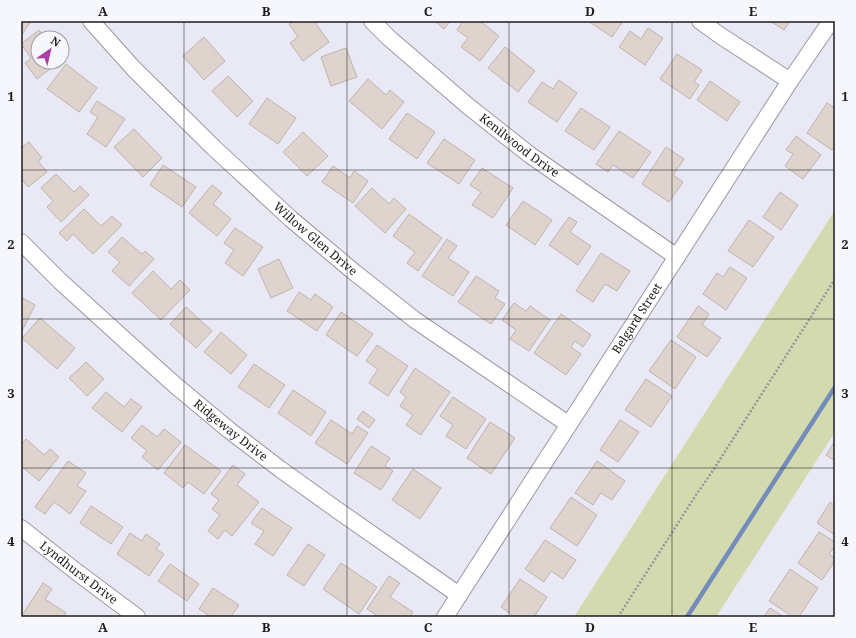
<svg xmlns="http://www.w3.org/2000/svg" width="856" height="638" viewBox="0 0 856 638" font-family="'Noto Serif',serif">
<rect width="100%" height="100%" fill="#e8e9f4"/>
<path fill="#d3daaf" d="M835,210V432L716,617H574Z"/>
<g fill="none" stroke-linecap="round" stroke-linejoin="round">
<path stroke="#738cbb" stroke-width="4.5" d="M687,617L835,387"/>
</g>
<path fill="#dfd3ce" stroke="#bfb3ae" d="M21,21H31L21,36Z
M294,21H314L329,42L303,61L290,43L298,37L289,24Z
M435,21H450L444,29Z
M463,21H480L499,36L480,61L461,47L468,38L457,30Z
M588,21H623L612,37Z
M770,21H790L784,30Z
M648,28L663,38L645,65L619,47L630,31L641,39Z
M39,30L45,38H38V62H59L37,79L25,63L31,58L21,44Z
M204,37L225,61L204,80L183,56Z
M505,47L535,71L518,92L488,68Z
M346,48L357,77L331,86L321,57Z
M677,54L702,70L694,82L699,85L690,99L660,79Z
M66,64L97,88L79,112L47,89Z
M228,76L253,101L237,117L212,91Z
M368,79L386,95L390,90L404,102L382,129L349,101Z
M559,80L577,93L557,122L528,102L542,82L553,89Z
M710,81L740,102L727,121L697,100Z
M267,98L296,118L278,144L249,124Z
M97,101L125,119L106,147L87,134L98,117L90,112Z
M827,103L835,108V145L832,150L807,133Z
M581,108L610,127L594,150L565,131Z
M407,113L435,132L417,159L389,139Z
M134,129L162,158L143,177L114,147Z
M619,131L651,152L633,178L613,165L608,172L596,164Z
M303,132L328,156L307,176L283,152Z
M796,136L821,155L803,179L785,166L793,154L786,150Z
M444,139L475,160L459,184L427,163Z
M29,142L42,158L38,161L47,172L28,187L21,178V148Z
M666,147L684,159L673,175L683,182L669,202L642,184Z
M163,165L196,187L182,207L150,185Z
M333,166L350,178L354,171L368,181L353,203L322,182Z
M482,168L513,188L493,218L472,205L481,192L470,185Z
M56,174L74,192L80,186L89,195L61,222L47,207L53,201L41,188Z
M212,185L222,193L213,204L231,219L217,236L189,213Z
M372,188L389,204L394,198L406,209L385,233L355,206Z
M780,192L798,205L781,230L763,217Z
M523,201L552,220L535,245L506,225Z
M84,209L101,226L112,216L122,225L93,254L73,234L67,241L59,233Z
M409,214L442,238L418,271L407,263L415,252L393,236Z
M569,217L577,222L570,232L591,246L578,265L549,245Z
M749,220L774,237L753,267L728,251Z
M235,228L263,247L243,276L225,263L234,250L224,243Z
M122,237L142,254L145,251L154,259L129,286L112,271L120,262L108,252Z
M447,239L457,246L448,258L469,272L453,296L422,276Z
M601,253L630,271L617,291L605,284L593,302L576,291Z
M279,259L293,288L271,298L258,269Z
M730,267L747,278L726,310L703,294L717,273L723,277Z
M153,271L171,289L180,280L190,290L161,320L132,293Z
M476,276L499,291L495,298L505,304L491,324L458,302Z
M299,292L311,300L315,294L333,307L317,331L287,311Z
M21,297L35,305L22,331H21Z
M514,303L526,311L530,306L550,320L529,351L510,339L516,330L502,320Z
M698,306L709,314L702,325L721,338L707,357L677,337Z
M186,307L212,331L196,348L170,324Z
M341,312L373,334L357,356L326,335Z
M561,314L591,335L583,347L575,341L571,347L581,354L566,375L534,353Z
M40,318L75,348L57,369L22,338Z
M221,332L247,355L231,374L204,352Z
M671,340L696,357L675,389L649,371Z
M377,345L408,366L388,396L369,383L378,369L366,361Z
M86,362L104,379L87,396L69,378Z
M254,364L285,385L269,408L238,387Z
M415,368L450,392L421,435L406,425L413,415L400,406L406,397L400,392Z
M646,379L672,396L651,427L625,410Z
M293,390L326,412L311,436L278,413Z
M106,392L124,407L131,399L142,407L122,432L92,408Z
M453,397L486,419L466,449L446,436L453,425L440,416Z
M363,411L375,420L369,428L357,419Z
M331,420L352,434L357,426L368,433L347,464L315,443Z
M620,420L639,432L618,462L600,450Z
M490,422L515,438L491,474L467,458Z
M142,425L157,437L164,429L181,442L158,470L142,457L147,451L131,438Z
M26,439L44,455L50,449L59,457L39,481L21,466V445Z
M835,441V461L826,455Z
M185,445L221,471L204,494L188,482L183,488L164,473Z
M371,446L390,458L385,466L393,471L381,490L354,473Z
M68,461L86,473L77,486L86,491L70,514L54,502L45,514L35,507Z
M597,461L625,481L612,500L601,493L593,505L575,493Z
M233,465L245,474L237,485L259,502L232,536L225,530L218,539L208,531L220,515L212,509L219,500L211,494Z
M413,469L441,488L420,519L392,500Z
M571,497L597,515L577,546L550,528Z
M830,502L835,506V535L817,523Z
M91,506L123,527L111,544L80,523Z
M262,508L292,528L273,556L255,544L264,531L251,523Z
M819,532L835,542V546L829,554L835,558V561L822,580L798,563Z
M130,533L142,541L146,534L160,544L156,549L164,554L149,576L117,554Z
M545,540L576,560L563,579L551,571L544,582L525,569Z
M308,544L325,555L304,586L287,575Z
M341,563L377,587L359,614L323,589Z
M170,564L199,584L187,601L158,581Z
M790,569L818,588L799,617H793L769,601Z
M389,576L400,583L390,597L413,612L410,617H377L378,616L367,609Z
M520,579L547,597L534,617H515L501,607Z
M43,583L52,589L45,599L66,613L63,617H21Z
M213,588L239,605L231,617H211L199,609Z
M770,608L784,617H764Z"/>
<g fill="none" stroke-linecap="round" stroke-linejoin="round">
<defs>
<g id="minor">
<path id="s1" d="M91,21L134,69L214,148L291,219L354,272L415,320L568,424"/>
<path id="s2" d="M372,21L389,38L468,106L530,155L677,257"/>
<path d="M700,21L721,36L790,81"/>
<path id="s3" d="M21,242L60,281L127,342L175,385L229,430L280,469L340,512L459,595"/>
<path id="s4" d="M21,528L78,573L137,617"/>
<path id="s5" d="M445,617L790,81L831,21"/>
</g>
</defs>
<use href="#minor" stroke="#9899a3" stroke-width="18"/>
<path stroke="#94959d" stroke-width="2.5" stroke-dasharray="2 2" stroke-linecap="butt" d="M618,617L696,495L712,472L835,279"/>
<use href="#minor" stroke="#fff" stroke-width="16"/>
</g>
<path fill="none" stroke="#1d1d21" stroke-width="1" stroke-opacity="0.55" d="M184,21V617M347,21V617M509,21V617M672,21V617M21,170H835M21,319H835M21,468H835"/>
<g text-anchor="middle" stroke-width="4" stroke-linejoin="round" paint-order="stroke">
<g font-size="12" fill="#1d1d21" stroke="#f6f6fd">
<text dy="4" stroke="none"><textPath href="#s2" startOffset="193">Kenilwood Drive</textPath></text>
<text dy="4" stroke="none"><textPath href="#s1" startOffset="313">Willow Glen Drive</textPath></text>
<text dy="4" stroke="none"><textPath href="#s5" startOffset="355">Belgard Street</textPath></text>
<text dy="4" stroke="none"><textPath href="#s3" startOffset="282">Ridgeway Drive</textPath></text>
<text dy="4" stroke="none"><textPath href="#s4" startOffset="73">Lyndhurst Drive</textPath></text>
</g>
</g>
<rect width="856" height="638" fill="none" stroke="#f6f6fd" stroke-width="44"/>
<g transform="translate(50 50) rotate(34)"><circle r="19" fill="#f6f6fd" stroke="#9f9fa5"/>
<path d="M0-3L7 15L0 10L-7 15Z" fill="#a640a4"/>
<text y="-6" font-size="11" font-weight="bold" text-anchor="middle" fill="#1d1d21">N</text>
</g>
<rect x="22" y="22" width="812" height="594" fill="none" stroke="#1d1d21" stroke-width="1.5"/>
<g font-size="13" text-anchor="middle" font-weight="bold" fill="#1d1d21">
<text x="103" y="16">A</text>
<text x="266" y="16">B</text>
<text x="428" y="16">C</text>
<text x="590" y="16">D</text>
<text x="753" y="16">E</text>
<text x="11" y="101">1</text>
<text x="845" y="101">1</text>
<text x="11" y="249">2</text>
<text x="845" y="249">2</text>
<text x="11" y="398">3</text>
<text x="845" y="398">3</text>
<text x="11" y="546">4</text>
<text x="845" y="546">4</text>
<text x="103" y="632">A</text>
<text x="266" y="632">B</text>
<text x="428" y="632">C</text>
<text x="590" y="632">D</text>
<text x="753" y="632">E</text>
</g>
</svg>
